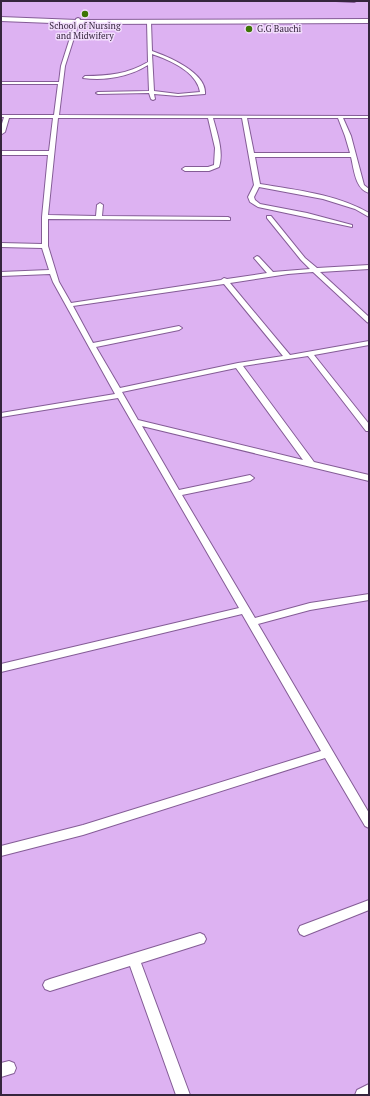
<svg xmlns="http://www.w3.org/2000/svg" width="370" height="1096" viewBox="0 0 370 1096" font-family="'PT Serif',serif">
<rect width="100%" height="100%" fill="#ddb2f2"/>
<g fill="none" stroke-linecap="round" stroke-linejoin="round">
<defs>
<path id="minor" d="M336,1H356L354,2Z
M78,18L80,19L65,66L59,115L369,116V118H343L351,136L364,185L369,189V193C355,189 354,169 351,157H255L260,184C296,190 336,194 369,213V217L355,209L323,199L259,187L254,197L255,200L260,204L307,213L352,225V227L258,207L250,202L248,197L254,185L242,118H213C217,133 224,152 219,167L209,171H185L182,169L185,167H208L214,165L215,148L208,118H58L48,215L96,216L97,205L100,203L103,205L102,216L228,217L230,218V220L48,219V246L59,282L71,303L221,280L224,278L227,279L267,273L254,258L257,256L259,257L273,272L310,269L301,260L267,218V216H271L305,258L317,268L369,265V269L320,272L369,317V323L367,322L313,272L288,274L230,283L290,355L369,341V345L314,355L369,424V431H366L308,356L243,366L314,462L369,475V481L142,426L179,490L250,475L254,478L250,481L182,495L255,618L310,603L369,594V600L310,610L258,624L369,813V828L365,826L325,758L83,835L1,856V846L83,825L321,751L242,614L1,672V664L239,608L118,398L1,417V413L115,394L53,282L50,274L1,276V272L49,270L42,248L1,247V243L42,244V217L48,155H1V151H49L53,118H9L5,132L2,134L1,127L4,117H1V115H54L58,84H1V82H59L61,66L76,19ZM247,118H338L345,136L350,153H254ZM224,284L283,356L238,363L120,388L96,347L179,330L182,328L179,326L93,343L73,306ZM236,368L303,460L138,420L122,392Z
M149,21L151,22L152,51C169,57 207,73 205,94L178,96L154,94L155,99L153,100L151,99L149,93L98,94L96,93L98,92L149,91L148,65C129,77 105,81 83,78L85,76C108,76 128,74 148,62L147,22ZM152,54C170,60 197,72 200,92L178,94L154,91Z
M369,900V910L304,936L300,934L298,930L300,926Z
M200,933L204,935L206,939L204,943L141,963L190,1095H176L130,966L50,991L45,989L43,985L45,981L50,979Z
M9,1061L14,1063L16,1068L14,1073L1,1077V1063Z
M369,1084V1095H355L357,1090Z"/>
<path id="primary" d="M1,17L77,20L369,19V23L77,24L1,21Z"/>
</defs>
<use href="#minor" stroke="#845c96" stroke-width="2"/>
<use href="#primary" stroke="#845c96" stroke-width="2"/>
<use href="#minor" fill="#fff" fill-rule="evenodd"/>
<use href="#primary" fill="#fff" fill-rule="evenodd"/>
</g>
<g fill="#3c7505" stroke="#f2ddfd" stroke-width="1.5">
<circle cx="85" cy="14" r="4"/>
<circle cx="249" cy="29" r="4"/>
</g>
<g text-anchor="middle" stroke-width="3" stroke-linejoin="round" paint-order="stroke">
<g font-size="9" fill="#35253d" stroke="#f2ddfd">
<text x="85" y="29">School of Nursing<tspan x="85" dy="10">and Midwifery</tspan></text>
<text x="257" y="32" text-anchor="start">G.G Bauchi</text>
</g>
</g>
<rect width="370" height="1096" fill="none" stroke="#35253d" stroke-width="4"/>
</svg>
